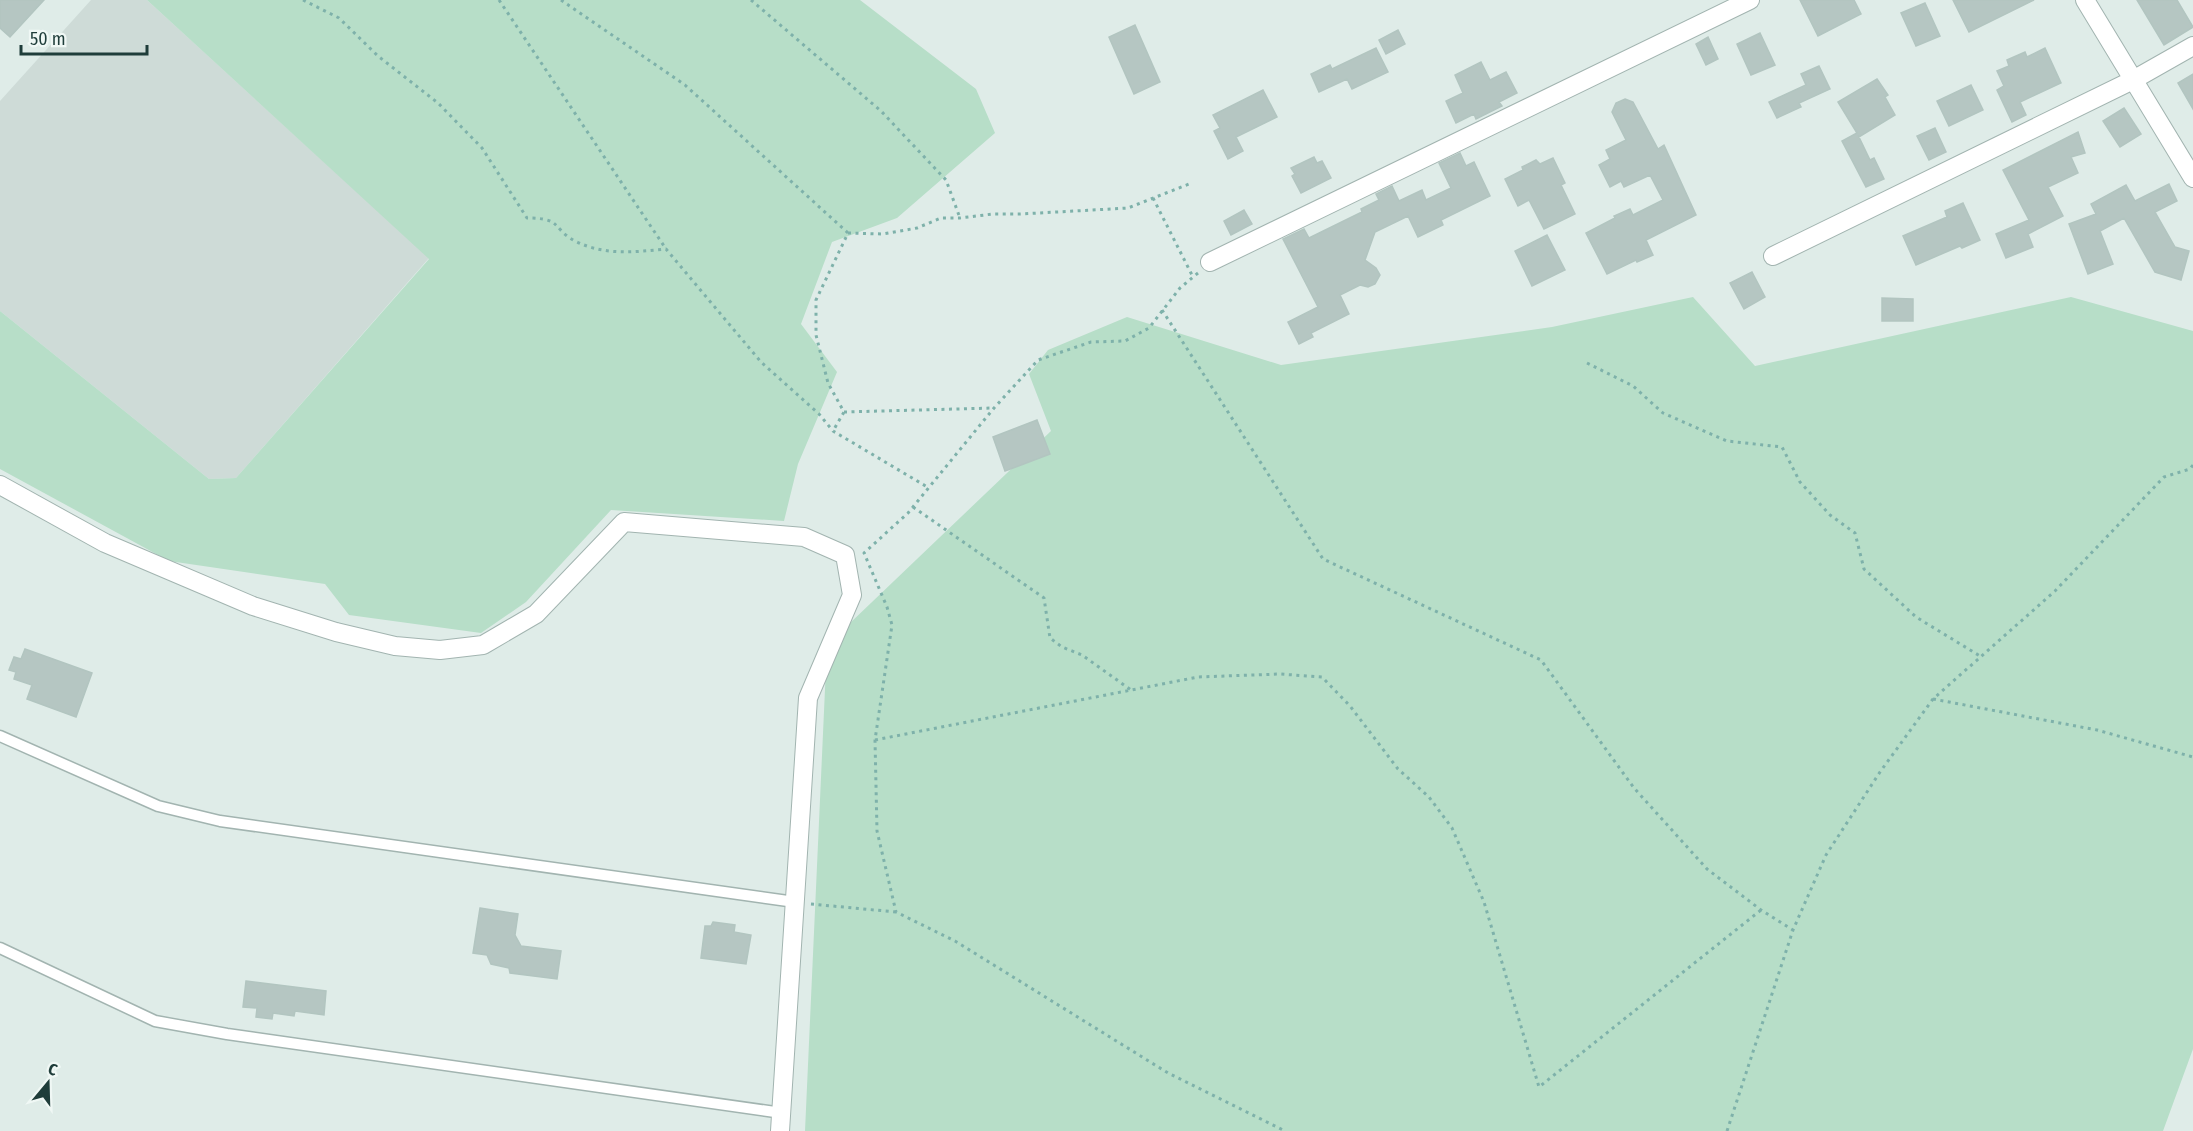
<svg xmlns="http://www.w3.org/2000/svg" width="2193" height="1131" viewBox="0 0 2193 1131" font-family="'Fira Sans Condensed',sans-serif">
<rect width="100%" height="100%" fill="#dfece8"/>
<path fill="#cedbd7" d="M91,0H147L429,258L236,478L209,479L0,311V101Z"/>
<path fill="#b7dec8" d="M147,0H860L976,89L995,133L897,218L832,242L801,324L837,372L798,464L784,521L611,510L526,602L481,633L349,615L325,584L169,561L0,469V311L209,479L236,478L429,259Z
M1693,297L1755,366L2071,297L2193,331V1049L2163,1131H805L827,645L1051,431L1029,374L1048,350L1127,317L1281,365L1552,327Z"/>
<path fill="#b5c6c2" stroke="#b2c5c0" stroke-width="1.5" d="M0,0H44L10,37L0,28Z
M1800,0H1854L1861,14L1818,36Z
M1953,0H2034L1969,32Z
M2137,0H2177L2193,27L2164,45Z
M1925,3L1940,36L1916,46L1901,13Z
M1135,25L1160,82L1134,94L1109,37Z
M1398,30L1405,44L1386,54L1379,40Z
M1760,33L1775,65L1751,75L1737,44Z
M1708,37L1718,59L1706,65L1696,44Z
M1376,48L1388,72L1352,89L1347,79L1319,92L1311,74L1330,65L1332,69Z
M2045,48L2061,83L2020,102L2026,115L2012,122L1997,90L2004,86L1997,71L2009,66L2007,60L2025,52L2027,57Z
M1481,62L1490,80L1506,72L1517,93L1499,102L1502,106L1476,119L1474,114L1456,123L1446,101L1463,93L1455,75Z
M1819,66L1830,89L1799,103L1801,107L1777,118L1769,102L1806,85L1801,74Z
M2193,74V109L2178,83Z
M1877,79L1888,95L1885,97L1895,115L1859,137L1858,135L1870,160L1874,158L1884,179L1866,187L1842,141L1857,133L1838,102Z
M1971,85L1983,110L1949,126L1937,101Z
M1263,90L1277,117L1236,137L1243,151L1228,159L1214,131L1220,128L1213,115Z
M1625,99L1633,102L1658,149L1664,145L1696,215L1646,240L1653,255L1637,262L1636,260L1607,274L1586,233L1615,218L1614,216L1630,209L1633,215L1663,200L1650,175L1624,187L1621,181L1610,187L1599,165L1610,159L1606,150L1626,140L1612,112L1616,103Z
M2124,108L2141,134L2120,147L2103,121Z
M1935,128L1946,152L1929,160L1917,136Z
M2078,132L2085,153L2071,157L2078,173L2048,187L2063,216L2028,234L2033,247L2006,258L1996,234L2029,220L2003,170Z
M1460,153L1466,166L1474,162L1490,196L1441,220L1443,225L1418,237L1408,216L1375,232L1365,260L1376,268L1380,275L1375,284L1368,287L1360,285L1340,295L1349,314L1311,333L1313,337L1299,344L1288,322L1318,307L1283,239L1304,229L1309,238L1362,212L1361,209L1379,200L1376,194L1392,186L1399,201L1422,190L1426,200L1451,188L1439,163Z
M1314,157L1317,163L1322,161L1331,178L1301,193L1292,176L1295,174L1291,168Z
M1553,158L1565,183L1561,185L1575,214L1544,229L1529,200L1518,206L1505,179L1523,170L1522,167L1536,160L1540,164Z
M2169,184L2177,201L2155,212L2175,247L2189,251L2181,280L2155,272L2124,218L2100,231L2113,264L2088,274L2069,224L2096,214L2091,204L2126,185L2135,201Z
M1963,203L1980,240L1962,248L1960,246L1916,265L1903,236L1947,217L1945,211Z
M1244,210L1252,224L1231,235L1224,221Z
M1547,235L1565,270L1532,286L1515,251Z
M1752,272L1765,297L1744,309L1730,283Z
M1882,298L1913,299V321H1882Z
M1037,420L1050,454L1005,471L993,437Z
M25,649L92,673L76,717L27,699L32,685L14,679L16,672L9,670L14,657L21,659Z
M480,908L518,914L515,935L521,946L561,951L557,979L510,973L509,968L491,964L487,955L473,953Z
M713,922L735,925L734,932L751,935L746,964L701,958L705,926H711Z
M246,981L326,991L324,1015L295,1011L294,1016L273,1013L272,1019L256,1017L257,1008L243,1007Z"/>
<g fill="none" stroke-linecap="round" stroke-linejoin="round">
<defs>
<path id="lane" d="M0,736L158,806L220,821L795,902
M0,948L155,1021L227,1034L782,1113"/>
<path id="street" d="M2085,0L2193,178
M1773,256L2133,80L2193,46
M1210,262L1750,0
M0,485L105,543L253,606L336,632L395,646L440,650L483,645L536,614L624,522L804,537L845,555L852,595L808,698L780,1131"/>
</defs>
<use href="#lane" stroke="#a2b4b0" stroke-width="13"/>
<use href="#street" stroke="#a2b4b0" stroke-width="20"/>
<path stroke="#7eb1aa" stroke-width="3" stroke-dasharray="3 4.5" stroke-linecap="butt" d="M303,0L339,18L378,56L438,103L482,148L527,218C563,218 551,228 575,241C605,256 634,252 666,249L761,362L819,414L833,431L929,488
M499,0L666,249
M561,0L685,85L848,233L816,300V335L828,383L844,412L833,431
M751,0L881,111L946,180L960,218
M1153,198L1193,277
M848,233L883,234L917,228L941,218H960L993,214H1020L1128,208L1189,184
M1198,273L1180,288L1149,328L1125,341L1091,342L1038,360L994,408L908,513L864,553L887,607L892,625L875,740L877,831L896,912L955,941L1168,1073L1285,1131
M1162,310L1323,559L1541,660L1634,788L1707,869L1761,910L1793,930
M1587,363L1633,386L1663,413L1727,441L1782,447L1800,482L1830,515L1855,533L1864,569L1916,617L1980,656
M844,412L994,408
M913,507L1044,598L1050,638L1062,647L1082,655L1131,690
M1933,699L2097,730L2193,757
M875,740L1198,677L1280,674L1322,677L1350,706L1398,769L1429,797L1452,828L1484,902L1539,1087L1761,910
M811,904L896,912
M1727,1131L1793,930L1826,855L1880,772L1933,699L2055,591L2164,477L2190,469L2193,465"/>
<use href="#lane" stroke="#fff" stroke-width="10"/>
<use href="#street" stroke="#fff" stroke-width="18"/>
</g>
<g transform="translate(48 1083) rotate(19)" stroke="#f0f8f5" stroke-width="4.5" paint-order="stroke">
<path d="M0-4.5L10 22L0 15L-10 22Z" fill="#1f3d3a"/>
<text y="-9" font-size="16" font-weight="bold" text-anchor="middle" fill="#1f3d3a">С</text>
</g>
<path d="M21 45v9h126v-9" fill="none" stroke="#1f3d3a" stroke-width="3"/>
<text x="30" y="45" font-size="18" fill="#1f3d3a" stroke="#f0f8f5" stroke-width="4.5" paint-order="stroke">50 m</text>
</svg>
